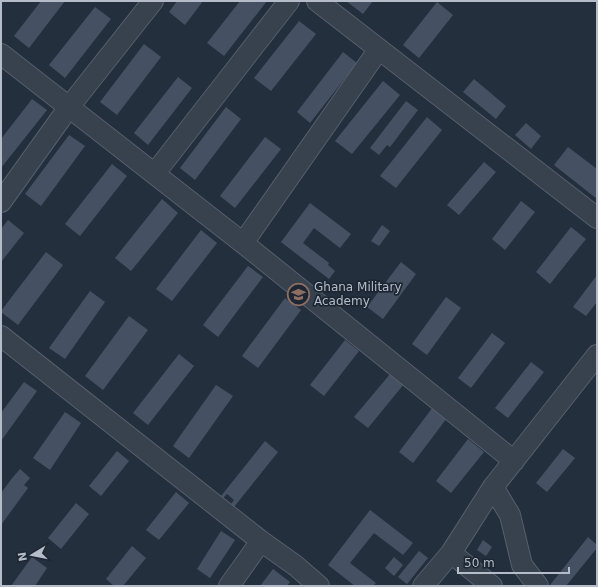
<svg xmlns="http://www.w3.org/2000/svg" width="598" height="587" viewBox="0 0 598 587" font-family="'DejaVu Sans',sans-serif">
<rect width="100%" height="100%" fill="#242f3e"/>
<path fill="#455162" d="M41,1H65L29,48L14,36Z
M177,1H203L185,25L169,12Z
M240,1H267L224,56L207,43Z
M346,1H373L363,14Z
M437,2L453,15L419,58L403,45Z
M95,7L111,19L65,78L49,65Z
M299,21L316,34L271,91L254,78Z
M144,44L161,57L117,115L100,102Z
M343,52L357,63L310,123L297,112Z
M178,77L192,88L148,145L134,133Z
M474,79L506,106L496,119L463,92Z
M383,81L400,95L352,154L335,141Z
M32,99L47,110L1,168V139Z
M406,101L418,110L390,147L387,145L379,155L370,148Z
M226,107L241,119L195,180L180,168Z
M427,117L442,130L396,188L380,176Z
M526,123L541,136L531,149L515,135Z
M69,135L85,146L41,206L25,194Z
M265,137L281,149L235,208L220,196Z
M568,147L597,169V199L554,165Z
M484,162L496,172L459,215L447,205Z
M112,164L127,176L80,236L65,224Z
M162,199L178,213L131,271L115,258Z
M521,201L535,212L505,250L492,239Z
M310,203L351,234L340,248L314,228L303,243L329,263L328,265L335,271L329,279L281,242Z
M8,220L24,233L1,262V229Z
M382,225L390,231L379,246L371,241Z
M571,227L586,239L550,284L536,272Z
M201,230L217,243L172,301L156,289Z
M46,252L63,265L18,325L1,312V311Z
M401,262L416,274L383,319L367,307Z
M248,266L263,277L218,337L203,325Z
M597,275V302L586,316L573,307Z
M90,291L105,302L65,359L49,348Z
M446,297L461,308L427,355L412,344Z
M285,298L301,310L258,368L242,356Z
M129,316L148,330L103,390L85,376Z
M492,333L505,343L471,388L458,378Z
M345,340L359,351L324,396L310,385Z
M179,354L194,366L148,425L133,413Z
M531,362L544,372L508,418L495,408Z
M391,373L404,384L368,428L354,417Z
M24,382L37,391L1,441V413Z
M216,385L233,396L189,458L173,446Z
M433,407L447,418L413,463L399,452Z
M65,412L81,423L50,470L33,458Z
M468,439L484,452L451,493L436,481Z
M265,441L278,452L234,507L231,504L234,500L227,494L223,498L221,496Z
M563,449L575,458L547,492L536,483Z
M117,451L129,461L101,496L89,486Z
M20,469L30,478L24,485L28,488L1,525V493L13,477Z
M176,492L189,503L159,540L146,530Z
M76,503L89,514L61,549L48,538Z
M370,510L413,543L403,555L374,533L350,563L376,583L373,586H355L328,565Z
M221,531L235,540L210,578L197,569Z
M588,537L597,545V548L566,586H551L550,585Z
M483,540L492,547L486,556L477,550Z
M132,546L146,558L123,586H114L106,579Z
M419,551L428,558L407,584L398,577Z
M32,557L47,568L35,586H11Z
M394,557L403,565L394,576L385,568Z
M273,569L290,582L287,586H260Z"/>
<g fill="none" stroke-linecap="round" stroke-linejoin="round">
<defs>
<path id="minor" d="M317,1L597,218
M1,54L243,243L514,461
M155,173L289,1
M1,202L69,107L153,1
M243,243L379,49
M1,336L261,541L296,566L319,586
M493,487L510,515L522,565L538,586
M451,553L492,586
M229,586L261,541
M423,586L451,553L493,487L597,355"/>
</defs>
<use href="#minor" stroke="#565f6c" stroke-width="22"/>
<use href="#minor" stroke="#38414e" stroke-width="20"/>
</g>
<defs>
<symbol id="school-ring" viewBox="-11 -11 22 22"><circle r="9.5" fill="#1d2633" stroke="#8d6e63" stroke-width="1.5"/><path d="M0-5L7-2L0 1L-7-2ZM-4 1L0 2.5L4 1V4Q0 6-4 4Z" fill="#8d6e63"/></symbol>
</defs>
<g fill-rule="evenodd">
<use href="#school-ring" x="286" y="282" width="25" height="25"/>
</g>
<g text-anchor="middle" stroke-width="3.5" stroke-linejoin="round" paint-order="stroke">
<g font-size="12" fill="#b4bcc9" stroke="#1d2633" text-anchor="start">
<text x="314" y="291">Ghana Military<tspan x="314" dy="14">Academy</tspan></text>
</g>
</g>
<rect width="598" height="587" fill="none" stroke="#b4bcc9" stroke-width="4"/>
<g transform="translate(32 555) rotate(260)" stroke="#1d2633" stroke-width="3" paint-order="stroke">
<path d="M0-3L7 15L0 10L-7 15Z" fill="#b4bcc9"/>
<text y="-6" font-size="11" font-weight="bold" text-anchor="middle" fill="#b4bcc9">N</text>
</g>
<path d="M458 567v6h111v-6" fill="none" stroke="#b4bcc9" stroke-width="2"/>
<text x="464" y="567" font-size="12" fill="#b4bcc9" stroke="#1d2633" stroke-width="3" paint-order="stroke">50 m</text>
</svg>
